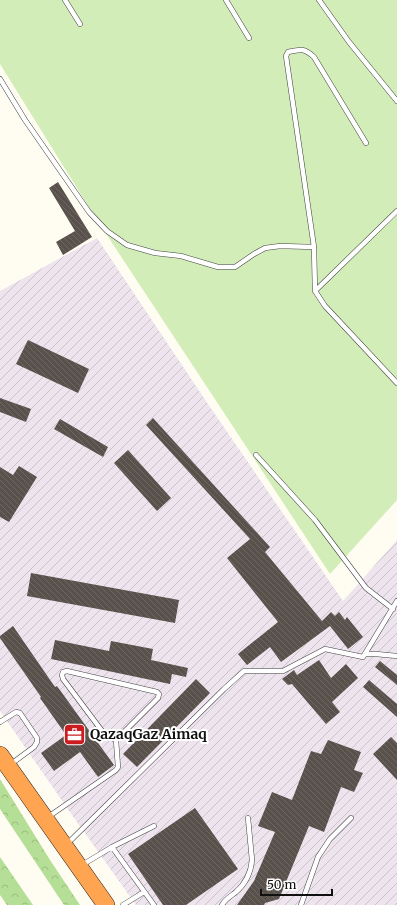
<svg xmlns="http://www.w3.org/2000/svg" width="397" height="905" viewBox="0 0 397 905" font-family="Merriweather,serif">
<defs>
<pattern id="industrial-furrows" width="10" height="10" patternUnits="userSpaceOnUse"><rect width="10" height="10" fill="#eee4ee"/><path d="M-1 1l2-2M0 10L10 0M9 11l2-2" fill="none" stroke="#cbc3cb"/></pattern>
<pattern id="forest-crowns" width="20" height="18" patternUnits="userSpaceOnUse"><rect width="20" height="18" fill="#b5df96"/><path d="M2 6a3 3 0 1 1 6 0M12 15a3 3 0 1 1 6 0" fill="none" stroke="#9bbe80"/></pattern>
<pattern id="building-back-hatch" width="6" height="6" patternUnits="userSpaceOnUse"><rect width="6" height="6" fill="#59514b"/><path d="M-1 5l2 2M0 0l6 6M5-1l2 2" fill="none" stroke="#6c6561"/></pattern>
</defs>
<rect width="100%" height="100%" fill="#fffdf2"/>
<path fill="url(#industrial-furrows)" d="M97,238L208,404L343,601L397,540V905H136L67,808L0,711V291Z"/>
<path fill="#d2edb8" d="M0,0H397V500L330,574L95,217L0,64Z"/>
<path fill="url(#forest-crowns)" d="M0,779L50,860L80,905H64L0,809Z
M0,857L33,905H7L0,895Z"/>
<path fill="url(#building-back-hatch)" d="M58,182L92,237L63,255L56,242L75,231L49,188Z
M28,340L89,369L78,393L16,364Z
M0,398L31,409L26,422L0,412Z
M153,418L270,547L265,552L322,621L331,612L335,616L339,612L345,620L347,617L363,637L348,649L330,626L281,662L270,647L247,665L238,654L278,622L227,558L250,539L146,425Z
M60,419L108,447L103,457L54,429Z
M128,450L171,498L157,511L114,463Z
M19,466L37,477L9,522L0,517V467L13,475Z
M31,573L179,600L175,623L27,596Z
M13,626L55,687L57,686L114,765L98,777L80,752L54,771L41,753L66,735L40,698L41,697L0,638V636Z
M55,640L109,651L111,641L153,649L151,660L188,668L186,677L172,674L170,684L51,659Z
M319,660L331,678L346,664L358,678L332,702L340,712L326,724L292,684L288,685L282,679L294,670L297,675Z
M380,661L397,675V685L375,667Z
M196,679L210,693L137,767L123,754Z
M369,680L397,704V717L363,687Z
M391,737L397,743V780L373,754Z
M328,740L361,752L354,770L363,773L354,792L341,787L324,832L309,826L279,899L265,903L264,905H237L254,881L275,832L258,826L272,792L292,800L311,751L321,754Z
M195,808L238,869L186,905H163L128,854Z"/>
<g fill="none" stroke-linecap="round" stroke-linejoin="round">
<defs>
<path id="lane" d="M65,0L80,24
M226,0L249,38
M319,0L349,42L397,101
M0,79L25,120L89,212L107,231L127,245L155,253L181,256L218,267H235L254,254L265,248L280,246L314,247
M366,143L314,57C304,48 301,49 288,52L286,56L314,247L315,291L325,306L397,383
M315,291L397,211
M256,455L315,520L366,588L393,609
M365,654H376L397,656
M0,722L16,712L20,713L37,738V742L34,747L11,764
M48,817L116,770L118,767L116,740L158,698L159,694L157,692L67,671L63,672L62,675L63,679L105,735L116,740
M67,844L224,689L244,671H283L325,649L363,657L397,601
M112,847L154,905
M82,865L112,847L154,826
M123,905L144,892
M222,905C225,899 231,896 236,892C245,884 251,872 252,860L248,818
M301,905L318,857L330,839L351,818"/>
<path id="highway" d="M0,755L106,905"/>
</defs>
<use href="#lane" stroke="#434343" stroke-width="5.5"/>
<use href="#highway" stroke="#212121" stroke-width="18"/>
<use href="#lane" stroke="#fff" stroke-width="4.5"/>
<use href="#highway" stroke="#ffa450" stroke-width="17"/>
</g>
<defs>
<symbol id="office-square" viewBox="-11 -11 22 22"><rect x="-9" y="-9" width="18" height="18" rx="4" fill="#cb1c20" stroke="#fff"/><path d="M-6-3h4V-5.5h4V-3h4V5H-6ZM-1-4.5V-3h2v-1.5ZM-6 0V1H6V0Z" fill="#fff"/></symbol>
</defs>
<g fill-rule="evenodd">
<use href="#office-square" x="62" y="722" width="25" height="25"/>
</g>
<g text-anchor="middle" stroke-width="4" stroke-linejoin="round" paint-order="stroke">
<g font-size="14" font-weight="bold" fill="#101010" stroke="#fff" text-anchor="start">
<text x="90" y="739">QazaqGaz Aimaq</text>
</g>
</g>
<path d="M261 889v6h71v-6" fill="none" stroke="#101010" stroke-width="2"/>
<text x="267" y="889" font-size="12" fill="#101010" stroke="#ffffff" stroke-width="3" paint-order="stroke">50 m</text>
</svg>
